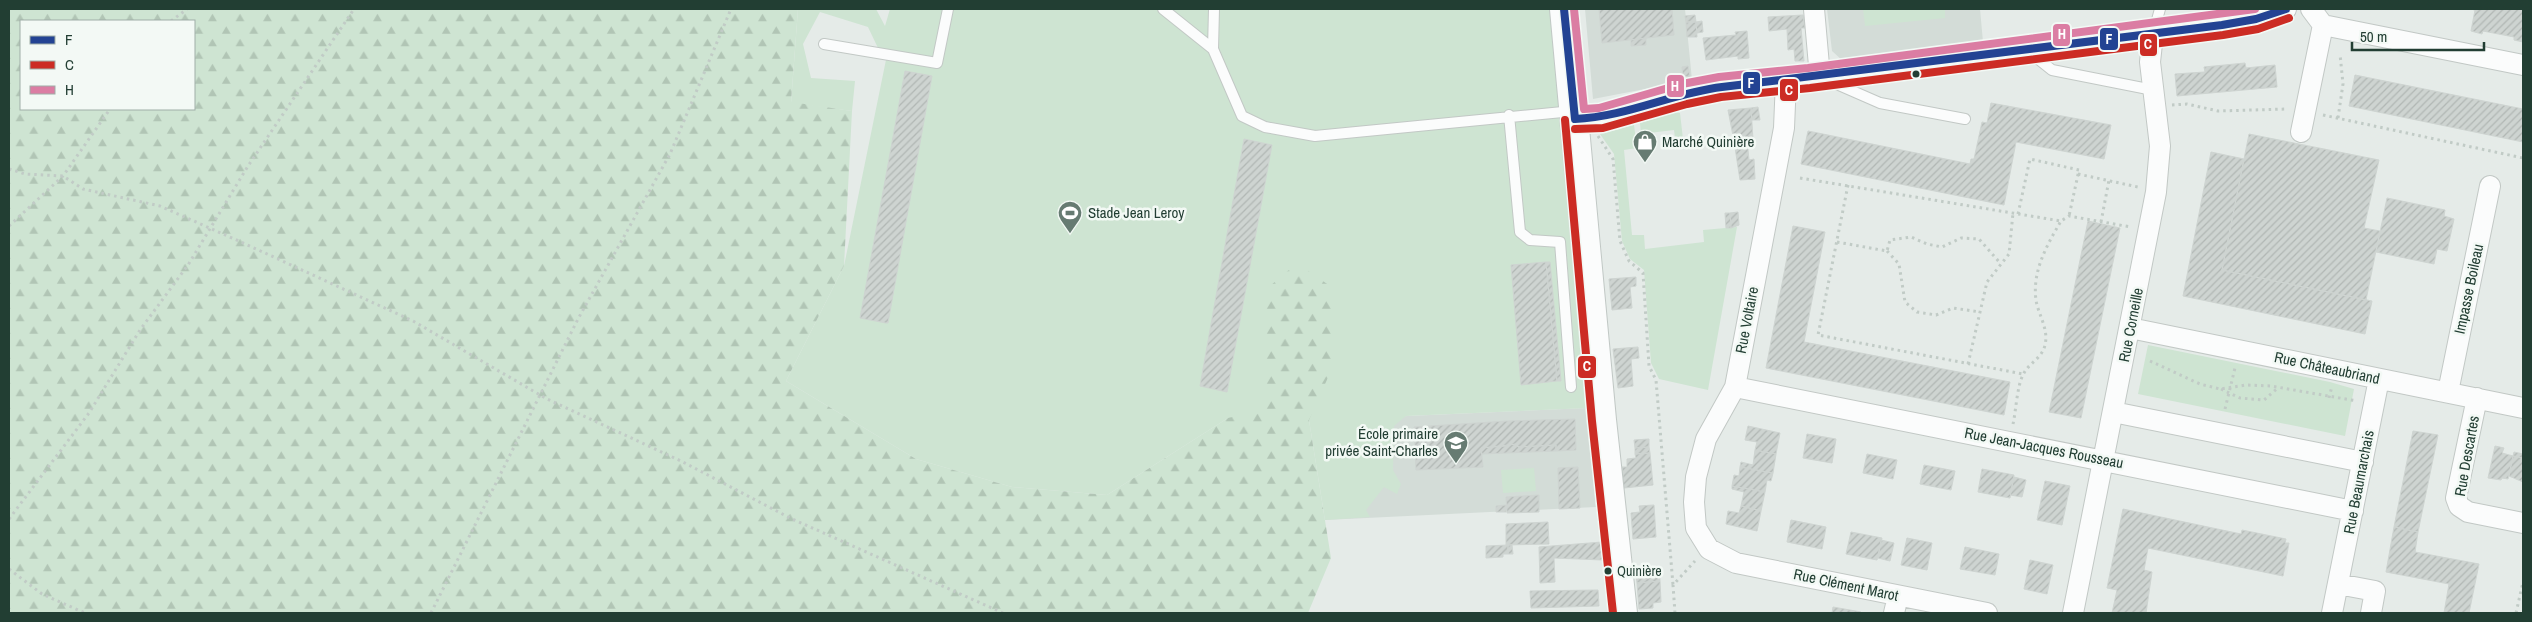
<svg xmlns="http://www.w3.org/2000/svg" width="2532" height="622" viewBox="0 0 2532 622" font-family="'Archivo Narrow',sans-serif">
<defs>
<pattern id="forest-firs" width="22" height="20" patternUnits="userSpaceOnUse" patternTransform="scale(1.25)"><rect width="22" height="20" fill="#cee4d2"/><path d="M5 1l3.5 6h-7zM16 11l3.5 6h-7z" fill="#b1c5b5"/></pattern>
<pattern id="building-hatch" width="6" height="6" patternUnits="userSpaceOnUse" patternTransform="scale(1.25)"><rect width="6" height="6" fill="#ced4d1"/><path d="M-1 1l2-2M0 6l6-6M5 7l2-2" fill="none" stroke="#b1b7b4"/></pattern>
</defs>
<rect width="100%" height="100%" fill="#e5ebe8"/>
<path fill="#d3dcd7" d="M1585,9H1685L1692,80L1593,99Z
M1827,9H1980L1983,42L1843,61L1832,51Z
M1587,408L1596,507L1325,520L1318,420Z"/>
<path fill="#cee4d2" d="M798,9H876L885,26L890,9H1552L1589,408L1406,416L1394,426L1393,470L1401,484L1397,494L1384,487L1366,510L1370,517L1325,520L1309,420L1228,418L1107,495L1012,487L916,459L786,381L844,266L888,50L878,48L868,27L820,12L803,44L811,78L855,81L852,111L791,103Z
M1863,9H1945V18L1865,26Z
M1676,112L1680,113L1683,139L1676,145L1674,130L1641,134L1640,123Z
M1634,125L1637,148L1624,150L1632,235H1644L1645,249L1704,242L1703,230L1737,227L1708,390L1659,379L1651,363L1644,270L1630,259L1622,241L1614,154L1600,134Z
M2148,345L2330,382L2354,389L2345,436L2138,394Z
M1534,468L1536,491L1503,493L1501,470Z"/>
<path fill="url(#forest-firs)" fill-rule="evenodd" d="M9,9H798L791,102L852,111L844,266L786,381L916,459L1012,487L1107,495L1228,418L1264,409L1263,292L1297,263L1330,286L1334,364L1309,420L1331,558L1308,613H9ZM21,21H194V109H21Z"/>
<path fill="url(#building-hatch)" stroke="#ced4d1" d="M1599,9H1672L1674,35L1602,43Z
M2470,9H2523V42L2514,40V37L2483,31L2482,34L2471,31L2475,10Z
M1695,15L1696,22H1686L1685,16Z
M1803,15L1805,28H1801L1804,61H1795L1794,49L1788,50L1787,29L1769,31L1768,17Z
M1702,21L1703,32L1697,33L1696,22Z
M1686,22H1696L1697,37H1687Z
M1747,31L1749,58L1738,59V56L1706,60L1703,38L1736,35L1735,32Z
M1646,38V45L1631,46V40Z
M2245,63L2246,68L2275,65L2277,87L2177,96L2175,74L2205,72L2204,67Z
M1688,66L1690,76L1683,77L1682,67Z
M905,71L932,76L888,323H886L860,318Z
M2355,75L2523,109V142L2349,106Z
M1991,103L2111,125L2104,159L2016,142L2004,205L1801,164L1808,131L1970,164L1971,159H1974L1982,122L1987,123Z
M1758,107L1760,120H1752L1751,108Z
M1751,108L1753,140L1734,141L1728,110Z
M2249,134L2379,160L2364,228L2380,231L2366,300L2222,270Z
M1244,139L1272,145L1227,392L1200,386Z
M1747,140L1749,160L1754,159L1755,179L1740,180L1734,141Z
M2211,152L2244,159L2222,270L2372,301L2365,334L2183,296Z
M2387,198L2445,210L2444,216L2454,219L2447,251L2437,249L2434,264L2376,252Z
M1738,212L1739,225L1731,228L1730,213Z
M1725,213H1730L1731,228H1726Z
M2088,221L2120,228L2081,418L2049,412Z
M1793,226L1825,232L1804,342L2010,382L2004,415L1766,368Z
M1546,262L1557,381L1521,385L1511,265Z
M1546,262H1550L1561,381H1557Z
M1636,277V286L1630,287L1632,308L1612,310L1609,279Z
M1638,347L1639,358L1631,359L1633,386L1618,388L1613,349Z
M1575,419L1576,450L1556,451V445L1518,447L1517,444L1507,445V446L1481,448L1483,467L1416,470L1414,427L1508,421Z
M1748,426L1780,433L1776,454L1755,450L1757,442L1745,440Z
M2413,431L2438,435L2418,532L2394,527Z
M1807,434L1836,439L1832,463L1803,458Z
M1649,439V447L1635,448L1634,440Z
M1517,444L1518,447L1556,445V451L1482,454L1481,448Z
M2495,446L2504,448L2502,453L2513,456L2508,479L2502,478L2501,480L2488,478Z
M1649,447L1650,453L1635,454V448Z
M1755,450L1776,454L1773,473L1740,467L1741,462L1753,465Z
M2514,452L2523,454V458L2513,456Z
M1650,453L1653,485L1624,488L1622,467H1627V459L1636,458L1635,454Z
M1867,454L1897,460L1893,479L1863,473Z
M2513,456L2523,458V482L2509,476Z
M1924,465L1955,471L1951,490L1920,484Z
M1578,467L1580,508L1559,509L1558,468Z
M1740,467L1773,473L1771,481L1767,480L1765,492L1732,486L1734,475L1739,476Z
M1982,469L2014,475L2010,498L1978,492Z
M2014,477L2026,480L2022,497L2010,495Z
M2045,481L2070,486L2062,525L2037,520Z
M1732,486L1765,492L1761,511L1741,506L1744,492L1732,489Z
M1539,495V512L1507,513L1506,497Z
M1506,505V512H1496V506Z
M1654,505L1656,537L1633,539L1631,513L1640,512L1639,506Z
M1741,506L1761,511L1757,531L1726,524L1728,511L1739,513Z
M2123,509L2241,534L2242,530L2286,539L2285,543H2289L2283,576L2148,548L2144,570L2152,572L2146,613H2112L2117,590L2107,588Z
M1791,520L1826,527L1822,549L1787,542Z
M1548,522L1549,544L1506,545V524Z
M2394,527L2418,532L2415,552L2479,564L2469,613H2444L2449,584L2386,572Z
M1851,532L1882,538L1877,560L1846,554Z
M1907,538L1932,543L1927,570L1901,565Z
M1881,540L1894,543L1890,561L1878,558Z
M1602,542L1603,560L1554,558L1555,582L1540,583L1539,547Z
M1508,545H1512L1513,554H1508Z
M1508,545V554H1503V557L1486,558V546Z
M1965,547L1999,554L1995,575L1960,569Z
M2030,560L2053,565L2047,594L2024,589Z
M1659,567L1660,581L1637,583L1635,569Z
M1660,581L1661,602L1653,603V608L1639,609L1637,583Z
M1598,590L1599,606L1531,608L1530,591Z
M1833,607L1861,612V613H1832Z"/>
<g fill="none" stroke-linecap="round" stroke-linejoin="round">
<defs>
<path id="lane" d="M1163,9L1213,49
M1214,9L1213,49L1242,116L1265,127L1315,136L1573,111
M2153,34L2160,9
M824,44L937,63L948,9
M2028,51L2052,70L2153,90
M1825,79L1880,103L1965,119
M1509,115L1520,232L1530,240L1560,242L1571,387"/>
<path id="street" d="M1814,9L1820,77
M2311,9L2323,25L2523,65
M1786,80L1784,128L1735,387L1706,439L1696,477L1694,502L1696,528L1709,549L1736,563L1987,613
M1575,119L1601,118L1685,94L1720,87L1809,78L2222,25L2256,19L2286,9
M2301,132L2323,25
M2130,328L2523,408
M1735,387L2353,511
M2448,392L2490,186
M2477,398L2456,498L2459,506L2468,512L2523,523
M2113,412L2363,462
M2338,584L2375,591L2371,613
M1894,613L1898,596
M2073,613L2156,192L2160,146L2150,62L2153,34
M2332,613L2379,379"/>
<path id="secondary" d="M1564,9L1602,420L1623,613"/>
</defs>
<use href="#lane" stroke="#c2c8c5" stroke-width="12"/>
<use href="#street" stroke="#c2c8c5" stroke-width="22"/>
<use href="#secondary" stroke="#c1c8c5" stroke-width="30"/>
<path stroke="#c1cbc6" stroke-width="3" stroke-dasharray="2.5 4" stroke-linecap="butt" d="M171,21L187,9
M2172,105L2187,104L2218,111L2287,109
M2323,115L2523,158
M2338,118L2343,84L2340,54
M1598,136L1613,159L1620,241L1629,261L1643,273L1649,366L1656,380L1673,585
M9,169L25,174L63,176L83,189L160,206L241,242L413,321L547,399L681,461L790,518L1003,613
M2078,174L2138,187
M1800,178L2061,221L2069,216L2131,227
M1848,185L1818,335L2023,374
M2018,214L2030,159L2079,170L2069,216
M2101,222L2109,180
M9,226L63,176L110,109
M1837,242L1887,251L1890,240L1911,237L1927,244L1942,247L1961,238L1979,239L2001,264
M1887,251L1899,264L1905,302L1917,312L1936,315L1953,308L1980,312
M2150,361L2200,384L2220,389L2246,385L2271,386L2357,401
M1968,364L1987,282L2009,254L2013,213
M2221,389L2240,398L2264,400L2279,387
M2329,398L2332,386
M2225,409L2235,368
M2013,424C2016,411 2017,386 2023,375C2028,363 2042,359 2045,345C2049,329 2038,314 2036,300C2032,271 2047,245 2061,221
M9,519L89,413L140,330L188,265L248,166L354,9
M9,569L42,594L85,613
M431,613L578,319L670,154L731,9
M1675,613L1673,585L1695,561
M2516,613L2523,582"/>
<use href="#lane" stroke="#fbfcfc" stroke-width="10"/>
<use href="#street" stroke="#fbfcfc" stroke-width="20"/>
<use href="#secondary" stroke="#fbfcfc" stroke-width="28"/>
<defs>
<path id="bus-1" d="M1564,9L1575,119
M1575,119C1626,117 1672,93 1722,87C1889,67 2056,46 2222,25L2256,19L2286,9"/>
<path id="bus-2" d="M1565,120L1592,421L1613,613
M1575,129L1603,128L1687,104L1721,97L1810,88L2223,35L2258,29L2289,18"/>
<path id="bus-3" d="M1574,9L1584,109L1599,108L1682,84L1719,77L1808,68L2255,9"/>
</defs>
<use href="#bus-1" stroke="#f3f9f5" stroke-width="11"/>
<use href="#bus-2" stroke="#f3f9f5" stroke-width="11"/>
<use href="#bus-3" stroke="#f3f9f5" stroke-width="11"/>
<use href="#bus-1" stroke="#234393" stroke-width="8"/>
<use href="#bus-2" stroke="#cc2c24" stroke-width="8"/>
<use href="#bus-3" stroke="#db7da3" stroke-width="8"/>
</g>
<defs>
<symbol id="shop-pin" viewBox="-11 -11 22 30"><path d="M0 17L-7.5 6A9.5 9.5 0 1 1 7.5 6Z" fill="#667b72" stroke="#f3f9f5"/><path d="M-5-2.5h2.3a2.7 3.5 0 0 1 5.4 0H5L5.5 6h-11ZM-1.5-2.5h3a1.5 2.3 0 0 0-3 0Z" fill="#fff"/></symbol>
<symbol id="stadium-pin" viewBox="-11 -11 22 30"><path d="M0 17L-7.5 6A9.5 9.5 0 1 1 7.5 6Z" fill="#667b72" stroke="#f3f9f5"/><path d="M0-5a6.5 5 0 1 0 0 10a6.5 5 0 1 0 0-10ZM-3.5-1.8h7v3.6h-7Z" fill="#fff"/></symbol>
<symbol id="school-pin" viewBox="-11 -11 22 30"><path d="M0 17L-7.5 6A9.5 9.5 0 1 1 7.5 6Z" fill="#667b72" stroke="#f3f9f5"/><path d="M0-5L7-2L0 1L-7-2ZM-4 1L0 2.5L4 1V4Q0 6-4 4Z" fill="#fff"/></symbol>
</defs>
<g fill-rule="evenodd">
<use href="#shop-pin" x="1631" y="128" width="28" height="38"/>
<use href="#stadium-pin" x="1056" y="199" width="28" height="38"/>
<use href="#school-pin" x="1442" y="429" width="28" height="38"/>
</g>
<g fill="#223e33" stroke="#f3f9f5" stroke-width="2">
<circle cx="1916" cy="74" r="4.5"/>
<circle cx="1608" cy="571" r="4.5"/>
</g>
<g text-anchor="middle" stroke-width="5" stroke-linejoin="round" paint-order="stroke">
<g font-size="14" fill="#223e33" stroke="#f3f9f5" text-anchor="start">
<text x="1617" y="576">Quinière</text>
</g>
<g font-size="15" fill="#223e33" stroke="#f3f9f5" text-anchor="start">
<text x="1662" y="147">Marché Quinière</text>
<text x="1088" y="218">Stade Jean Leroy</text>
<text x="1438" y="439" text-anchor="end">École primaire<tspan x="1438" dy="17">privée Saint-Charles</tspan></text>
</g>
<g font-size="15" fill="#223e33" stroke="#f3f9f5">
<text transform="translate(2469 289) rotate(-78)" y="5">Impasse Boileau</text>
<text transform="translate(1747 320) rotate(-79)" y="5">Rue Voltaire</text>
<text transform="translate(2131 325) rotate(-79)" y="5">Rue Corneille</text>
<text transform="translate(2327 368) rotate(12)" y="5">Rue Châteaubriand</text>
<text transform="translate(2044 448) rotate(11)" y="5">Rue Jean-Jacques Rousseau</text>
<text transform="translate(2467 456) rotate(-80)" y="5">Rue Descartes</text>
<text transform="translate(2359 482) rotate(-79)" y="5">Rue Beaumarchais</text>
<text transform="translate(1846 585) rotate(12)" y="5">Rue Clément Marot</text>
</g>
</g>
<g stroke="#f3f9f5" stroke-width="2">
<rect x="2052" y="23" width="19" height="24" rx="5" fill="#db7da3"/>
<rect x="2099" y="27" width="20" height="24" rx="5" fill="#234393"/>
<rect x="2139" y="33" width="19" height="24" rx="5" fill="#cc2c24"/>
<rect x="1742" y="71" width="19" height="24" rx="5" fill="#234393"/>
<rect x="1666" y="74" width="19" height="24" rx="5" fill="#db7da3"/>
<rect x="1779" y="78" width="20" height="24" rx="5" fill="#cc2c24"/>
<rect x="1577" y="355" width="20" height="24" rx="5" fill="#cc2c24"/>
</g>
<g font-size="14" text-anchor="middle" font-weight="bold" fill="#fff">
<text x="2062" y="39">H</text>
<text x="2109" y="44">F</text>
<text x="2148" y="49">C</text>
<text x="1751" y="88">F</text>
<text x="1675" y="91">H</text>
<text x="1789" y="95">C</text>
<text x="1587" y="371">C</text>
</g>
<rect width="2532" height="622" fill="none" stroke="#223e33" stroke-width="20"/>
<rect x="20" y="20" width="175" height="90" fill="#f3f9f5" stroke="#9faea7"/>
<rect x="30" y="36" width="25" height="8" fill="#234393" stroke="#9faea7"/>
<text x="65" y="45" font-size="15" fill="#223e33">F</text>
<rect x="30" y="61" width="25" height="8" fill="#cc2c24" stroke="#9faea7"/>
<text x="65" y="70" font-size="15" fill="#223e33">C</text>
<rect x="30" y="86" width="25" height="8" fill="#db7da3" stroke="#9faea7"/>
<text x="65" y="95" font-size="15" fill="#223e33">H</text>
<path d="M2352 42v8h132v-8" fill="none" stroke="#223e33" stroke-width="2.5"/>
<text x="2360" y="42" font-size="15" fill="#223e33" stroke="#f3f9f5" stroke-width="4" paint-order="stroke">50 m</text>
</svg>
